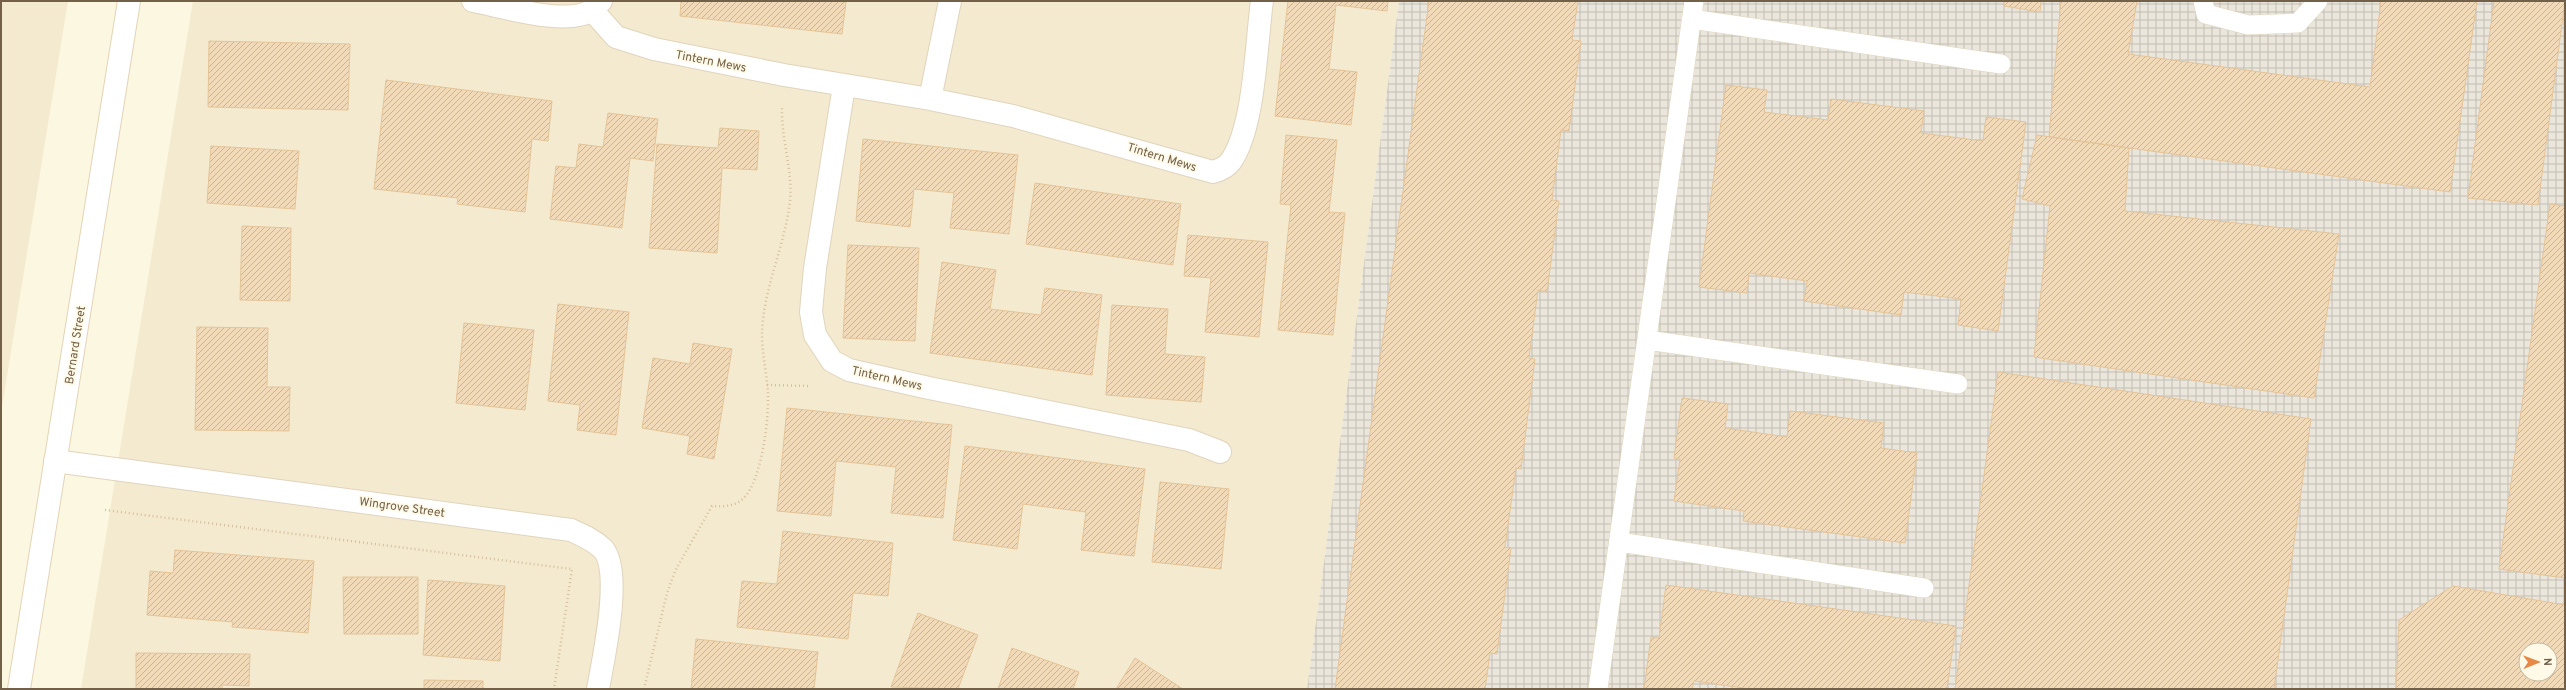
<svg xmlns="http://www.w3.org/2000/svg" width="2566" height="690" viewBox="0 0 2566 690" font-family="Overpass,sans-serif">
<defs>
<pattern id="industrial-grid" width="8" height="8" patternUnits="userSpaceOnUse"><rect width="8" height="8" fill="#ebe6dc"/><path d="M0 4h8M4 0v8" fill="none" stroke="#c3beb4"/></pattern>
<pattern id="building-hatch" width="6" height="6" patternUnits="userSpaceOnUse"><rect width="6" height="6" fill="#f2dab8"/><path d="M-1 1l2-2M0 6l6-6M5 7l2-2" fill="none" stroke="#c8b498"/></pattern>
</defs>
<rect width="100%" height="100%" fill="#fcf7e0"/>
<path fill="#f4eacf" d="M1,1H68L1,413Z
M193,1H1399L1307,689H81Z"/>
<path fill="url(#industrial-grid)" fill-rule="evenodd" d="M1399,1H2565V689H1307ZM2526,650H2550V674H2526Z"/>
<path fill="url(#building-hatch)" stroke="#e4c498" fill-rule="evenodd" d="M681,1H835L846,2L842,34L680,16Z
M1288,1H1388L1387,11L1336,5L1329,69L1357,72L1351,125L1275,116Z
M1429,1H1578L1572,40L1581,41L1569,131L1561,130L1552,200L1559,201L1547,292L1538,290L1529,358L1535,359L1521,469L1516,468L1505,547L1511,548L1497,654L1490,653L1485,689H1335Z
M2004,1H2041L2040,12L2004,6Z
M2061,1H2137L2128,54L2370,87L2381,1H2477L2450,192L2049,137Z
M2494,1H2565L2538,205L2468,198Z
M209,41L350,44L348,110L208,107Z
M386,80L552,101L548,141L532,139L525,212L457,204L458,198L374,189Z
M1726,85L1767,90L1764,112L1828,120L1831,99L1924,111L1921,133L1983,141L1986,117L2026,122L1998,331L1958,325L1961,299L1904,292L1901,315L1804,301L1807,281L1749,273L1747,293L1699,287Z
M608,113L658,119L653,161L630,158L622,228L550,219L556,166L576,168L579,144L603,147Z
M720,128L759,131L757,170L722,168L717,253L649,248L657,144L718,148Z
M1286,135L1337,140L1329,212L1345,213L1333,335L1278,330L1291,205L1280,204Z
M2037,135L2129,148L2125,211L2339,234L2314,398L2034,357L2050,206L2022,199Z
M863,139L1018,155L1009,234L950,228L954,193L914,189L910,227L856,221Z
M211,146L299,151L295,209L207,203Z
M1035,183L1181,204L1173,265L1026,244Z
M2550,204L2565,206V578L2499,569Z
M242,226L291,228L290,301L240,300Z
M1188,235L1268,242L1259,337L1205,332L1211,278L1184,276Z
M848,245L919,248L915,341L843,338Z
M942,262L996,270L990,309L1041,315L1045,288L1102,295L1092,375L930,353Z
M558,304L629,312L616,435L577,430L580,405L548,401Z
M1112,305L1168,309L1165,354L1205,357L1201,402L1106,395Z
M464,323L534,330L525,410L456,403Z
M197,327L268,328L267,387H290L289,431L195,430Z
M693,343L732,349L714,459L687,454L690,436L642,428L653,358L690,364Z
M1998,372L2311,419L2274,689H1955Z
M1682,398L1728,404L1725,428L1787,437L1790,411L1884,423L1881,448L1917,453L1905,543L1743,521L1744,511L1674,501L1680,459L1674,458Z
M787,408L952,425L943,518L891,513L896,467L836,461L831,516L777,511Z
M965,446L1145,469L1134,556L1081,550L1086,512L1023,504L1017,549L953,540Z
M1160,482L1229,489L1221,569L1152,562Z
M783,531L893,543L888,596L853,593L848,639L737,627L742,581L777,584Z
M175,550L314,561L308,633L232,627L233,622L147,615L150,571L173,573Z
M343,577H418V634H344Z
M428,580L505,586L500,661L423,655Z
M1666,585L1956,626L1947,689H1750L1694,681L1692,689H1644L1651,637L1659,638Z
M2453,586L2565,605V689H2396L2399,620ZM2526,650H2550V674H2526Z
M918,613L978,635L958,689L891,687Z
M696,639L818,652L814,689H691Z
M1012,648L1079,672L1073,689H998Z
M136,653L250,654L249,686L222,685V689H136Z
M1135,658L1183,689H1116Z
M424,680L483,681V689H424Z"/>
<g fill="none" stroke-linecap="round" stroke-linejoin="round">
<defs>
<path id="lane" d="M2203,1L2206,14L2248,25L2298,23L2318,1
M1691,19L2001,64
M1647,340L1958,384
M1619,542L1924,588
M1598,689L1694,1"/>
<path id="street" d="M473,1C501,6 568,27 592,10C595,8 598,4 601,1
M592,10L616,37L654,49L784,75L930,99L1013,116L1213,172C1220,170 1227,167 1231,161C1255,126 1256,44 1262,1
M844,86L815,268L811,312L815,335L832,361L849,370L929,388L1189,440L1220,452
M930,99L950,1
M55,461L571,530C582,535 594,540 603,549C623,572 603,660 598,689"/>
<path id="secondary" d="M19,689L129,1"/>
</defs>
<use href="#lane" stroke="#e0d4bd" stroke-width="20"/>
<use href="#street" stroke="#e0d4bd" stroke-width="24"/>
<use href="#secondary" stroke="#e2d4b7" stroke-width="24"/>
<path stroke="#d6be9c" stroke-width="2.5" stroke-dasharray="1 3" stroke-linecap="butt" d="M767,385L811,386
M105,510L572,569L554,689
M644,689L667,593L675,571L712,506C726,507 739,506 747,494C762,474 769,419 768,394C767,374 762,354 762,334C763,289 785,246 790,201C793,170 781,139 782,108"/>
<use href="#lane" stroke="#fff" stroke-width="19"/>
<use href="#street" stroke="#fff" stroke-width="22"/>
<use href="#secondary" stroke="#fff" stroke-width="22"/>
</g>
<g text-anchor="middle" stroke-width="3.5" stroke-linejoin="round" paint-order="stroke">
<g font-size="12" fill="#736048" stroke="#fffae7">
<text transform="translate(711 61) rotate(11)" y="4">Tintern Mews</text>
<text transform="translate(1162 157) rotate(17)" y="4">Tintern Mews</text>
<text transform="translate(75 345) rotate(-81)" y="4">Bernard Street</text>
<text transform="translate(887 378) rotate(13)" y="4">Tintern Mews</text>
<text transform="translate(402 507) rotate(8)" y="4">Wingrove Street</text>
</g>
</g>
<rect width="2566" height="690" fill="none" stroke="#736048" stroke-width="4"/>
<g transform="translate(2538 662) rotate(89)"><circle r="19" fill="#fffae7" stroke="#c7bca7"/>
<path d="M0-3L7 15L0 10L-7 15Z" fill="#e78944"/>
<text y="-6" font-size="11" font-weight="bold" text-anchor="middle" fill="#736048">N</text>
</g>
</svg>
